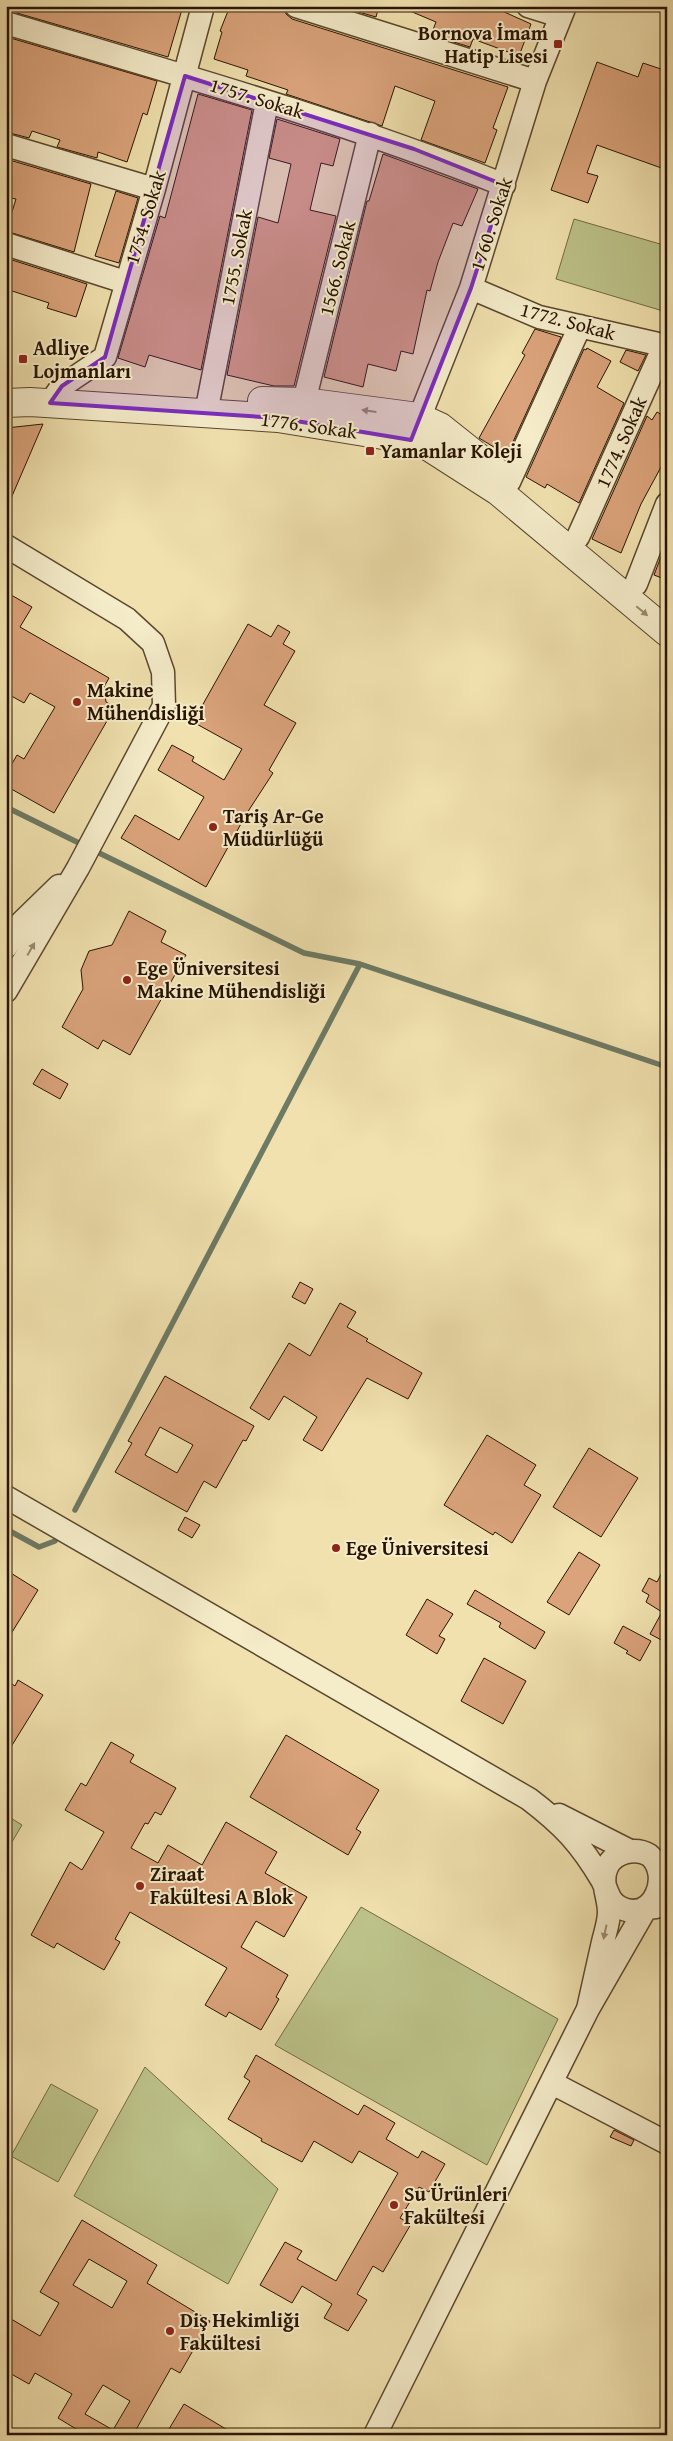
<svg xmlns="http://www.w3.org/2000/svg" width="673" height="2441" viewBox="0 0 673 2441" font-family="'Gentium Book Plus',serif">
<rect width="100%" height="100%" fill="#f0e1ae"/>
<filter id="stains"><feTurbulence type="fractalNoise" baseFrequency=".004" numOctaves="4"/><feColorMatrix values="0 0 0 0 .2 0 0 0 0 .09 0 0 0 0 .02 0 0 0 .5 -.17"/></filter>
<radialGradient id="worn" r=".72"><stop offset=".6" stop-color="#630" stop-opacity="0"/><stop offset="1" stop-color="#630" stop-opacity=".3"/></radialGradient>
<path fill="#bcc289" stroke="#726b44" d="M574,219L667,246V297L663,311L556,279Z
M6,1815L22,1825L6,1852Z
M361,1907L558,2019L487,2165L275,2045Z
M145,2067L278,2189L228,2284L74,2196Z
M51,2084L98,2110L58,2182L11,2156Z"/>
<g fill="none" stroke-linecap="round" stroke-linejoin="round">
<path stroke="#6d7a64" stroke-width="5.5" d="M6,807L85,846
M93,850L304,953L360,964L667,1067
M75,1510L360,964
M6,1529L39,1547L55,1541"/>
</g>
<path fill="#daa37b" stroke="#291400" fill-rule="evenodd" d="M20,6H183L168,57L17,13Z
M230,6H283L286,14L292,19L508,87L493,128L497,130L485,163L421,140L435,101L395,86L382,126L286,94L288,90L246,76L248,70L214,59L222,32L220,31Z
M349,6H379L376,17L348,9Z
M398,6H491L531,24L519,56L473,39L470,47L431,35L436,22Z
M7,37L157,81L147,115L143,113L127,162L98,152L97,158L57,147L60,140L32,131L29,138L6,132Z
M597,62L638,77L643,63L667,71V170L597,145L587,173L598,176L588,203L551,190Z
M198,94L252,110L201,370L149,355L145,367L118,358L160,216L165,218Z
M277,119L340,139L333,166L321,163L310,210L336,216L294,386H274L227,375L258,217L278,223L291,164L269,158Z
M383,154L478,189L462,226L453,223L438,262L430,291L427,290L413,354L401,351L396,371L368,364L363,387L324,377L367,201H369Z
M6,159L91,184L74,252L6,231L16,199L6,197Z
M116,191L138,198L119,263L95,256Z
M6,258L87,284L76,317L47,308L49,303L6,289Z
M535,329L561,337L507,455L479,438L525,355L522,353Z
M587,348L611,361L597,387L624,403L579,503L547,484L545,488L526,477L584,349L586,350Z
M626,350L646,355L638,371L620,362Z
M657,412L667,418V456L641,504L621,553L592,539L647,416L652,420Z
M43,424L6,510V428Z
M667,541V580L654,575Z
M6,592L32,607L20,627L109,678L104,687L106,702L115,707L54,813L6,786V774L17,755L24,759L55,707L30,693L24,703L6,693V670L12,660L6,657Z
M248,624L271,637L278,625L290,632L283,644L295,651L264,705L296,723L269,770L273,773L247,813L206,887L121,838L135,815L179,840L204,797L158,770L172,745L194,757L192,761L224,780L242,749L193,722Z
M129,911L166,931L161,942L186,955L130,1055L103,1040L98,1049L62,1027L83,989L81,970L89,951L112,945Z
M42,1069L68,1084L60,1099L33,1084Z
M300,1282L313,1289L305,1304L292,1297Z
M340,1303L356,1312L347,1327L368,1339L366,1341L422,1373L408,1399L367,1378L322,1451L303,1440L317,1417L284,1396L269,1420L250,1408L289,1343L310,1356Z
M165,1376L254,1426L246,1441L243,1440L216,1488L204,1481L187,1512L115,1472L132,1443L128,1441ZM160,1427L193,1445L177,1473L145,1455Z
M487,1435L536,1465L524,1485L541,1495L512,1543L495,1532L493,1535L444,1505Z
M589,1448L638,1478L601,1537L553,1507Z
M185,1517L200,1525L192,1538L178,1530Z
M579,1552L600,1565L569,1615L547,1602Z
M667,1563V1643L650,1634L662,1612L646,1602L649,1595L642,1591L649,1578L657,1582Z
M6,1570L38,1590L6,1642Z
M475,1590L545,1632L535,1649L499,1627L501,1623L467,1604Z
M427,1599L453,1614L439,1636L445,1639L437,1654L406,1635Z
M623,1626L651,1641L640,1661L626,1653L628,1651L614,1643Z
M484,1658L526,1681L503,1724L461,1701Z
M6,1680L15,1686L18,1680L43,1695L6,1755Z
M286,1735L379,1790L356,1829L361,1832L348,1855L250,1797Z
M111,1742L134,1755L130,1762L176,1788L161,1815L155,1812L148,1824L145,1823L131,1848L158,1863L168,1845L202,1865L226,1822L277,1852L265,1873L307,1897L284,1937L256,1921L241,1947L288,1975L276,1997L279,1999L261,2030L229,2012L226,2017L205,2005L227,1968L130,1912L115,1939L120,1942L104,1970L57,1943L54,1948L31,1935L70,1862L82,1870L104,1832L65,1810L81,1783L86,1786Z
M256,2055L358,2115L364,2105L395,2123L386,2139L418,2158L422,2151L445,2164L429,2192L419,2187L400,2218L411,2224L383,2272L373,2266L357,2294L367,2300L348,2331L324,2318L332,2304L302,2286L292,2303L260,2285L285,2242L302,2251L297,2259L336,2281L398,2173L359,2151L352,2163L314,2141L302,2162L261,2141L262,2139L228,2119L250,2081L244,2077Z
M614,2130L634,2140L631,2146L610,2137Z
M82,2220L157,2265L147,2283L210,2321L180,2373L171,2368L133,2435H86L58,2418L72,2394L35,2373L29,2384L6,2371V2316L40,2336L59,2303L40,2292ZM89,2259L127,2281L112,2308L73,2285ZM103,2385L130,2401L113,2430L85,2414Z
M184,2404L236,2435H179L169,2429Z"/>
<g fill="none" stroke-linecap="round" stroke-linejoin="round">
<defs>
<path id="minor" d="M296,6L535,81
M528,6L560,16
M6,23C174,73 342,120 504,185
M6,145L154,189
M6,244L125,282
M471,288L539,317L667,346
M304,402L370,134
M50,403L62,386L105,357L154,189L203,6
M206,413L267,102
M413,434L471,288L535,81L565,6
M509,482L580,326
M578,537L664,346
M6,546L127,619L153,643L163,672L164,706L78,868L6,991
M636,584L667,504
M6,947L22,922L59,886
M6,1497L529,1799C563,1825 580,1843 602,1880C608,1891 608,1902 621,1908C654,1923 673,1874 649,1855C635,1847 614,1852 607,1867C600,1882 609,1897 609,1912C609,1922 605,1933 603,1942C598,1964 593,1987 588,2009
M559,1815L630,1851
M552,2083L667,2143
M375,2435L588,2009L646,1908L656,1907"/>
<path id="tertiary" d="M262,401L304,402L418,417L440,427L499,474
M6,403L30,402L278,418L420,441L498,491L667,632"/>
</defs>
<use href="#minor" stroke="#5b472c" stroke-width="25"/>
<use href="#tertiary" stroke="#5b472c" stroke-width="30"/>
<use href="#minor" stroke="#f5ecca" stroke-width="22"/>
<use href="#tertiary" stroke="#f5ecca" stroke-width="28"/>
</g>
<defs><path id="oneway-solid" d="M-6-.8H1V-3.2L6.5 0L1 3.2V.8H-6Z" transform="scale(1.25)"/></defs>
<g fill="#998b6f">
<use href="#oneway-solid" transform="translate(369 411) rotate(-172)"/>
<use href="#oneway-solid" transform="translate(642 611) rotate(40)"/>
<use href="#oneway-solid" transform="translate(31 949) rotate(-60)"/>
<use href="#oneway-solid" transform="translate(605 1932) rotate(102)"/>
</g>
<path fill="#7b2cbf" fill-opacity="0.2" stroke="#7b2cbf" stroke-width="4" stroke-linejoin="round" d="M185,76L414,149L504,185L471,288L411,440L278,418L50,403L62,386L105,357Z"/>
<g fill="#8f2418" stroke="#f5ecca" stroke-width="2">
<rect x="553" y="39" width="10" height="10" rx="2.5"/>
<rect x="18" y="354" width="10" height="10" rx="2.5"/>
<rect x="365" y="446" width="10" height="10" rx="2.5"/>
<circle cx="77" cy="702" r="5"/>
<circle cx="213" cy="827" r="5"/>
<circle cx="127" cy="980" r="5"/>
<circle cx="336" cy="1548" r="5"/>
<circle cx="140" cy="1886" r="5"/>
<circle cx="394" cy="2205" r="5"/>
<circle cx="170" cy="2331" r="5"/>
</g>
<g text-anchor="middle" stroke-width="4" stroke-linejoin="round" paint-order="stroke">
<g font-size="20" font-weight="bold" fill="#291400" stroke="#f5ecca" text-anchor="start">
<text x="548" y="40" text-anchor="end">Bornova İmam<tspan x="548" dy="23">Hatip Lisesi</tspan></text>
<text x="33" y="355">Adliye<tspan x="33" dy="23">Lojmanları</tspan></text>
<text x="380" y="458">Yamanlar Koleji</text>
<text x="87" y="697">Makine<tspan x="87" dy="23">Mühendisliği</tspan></text>
<text x="223" y="823">Tariş Ar-Ge<tspan x="223" dy="23">Müdürlüğü</tspan></text>
<text x="137" y="975">Ege Üniversitesi<tspan x="137" dy="23">Makine Mühendisliği</tspan></text>
<text x="346" y="1555">Ege Üniversitesi</text>
<text x="150" y="1881">Ziraat<tspan x="150" dy="23">Fakültesi A Blok</tspan></text>
<text x="404" y="2201">Su Ürünleri<tspan x="404" dy="23">Fakültesi</tspan></text>
<text x="180" y="2327">Diş Hekimliği<tspan x="180" dy="23">Fakültesi</tspan></text>
</g>
<g font-size="20" fill="#291400" stroke="#f5ecca">
<text transform="translate(257 98) rotate(17)" y="7">1757. Sokak</text>
<text transform="translate(145 217) rotate(-73)" y="7">1754. Sokak</text>
<text transform="translate(491 224) rotate(-72)" y="7">1760. Sokak</text>
<text transform="translate(236 257) rotate(-79)" y="7">1755. Sokak</text>
<text transform="translate(337 268) rotate(-76)" y="7">1566. Sokak</text>
<text transform="translate(568 321) rotate(15)" y="7">1772. Sokak</text>
<text transform="translate(309 425) rotate(8)" y="7">1776. Sokak</text>
<text transform="translate(621 442) rotate(-66)" y="7">1774. Sokak</text>
</g>
</g>
<rect width="673" height="2441" fill="none" stroke="#f0e1ae" stroke-width="25"/>
<rect x="8" y="8" width="658" height="2426" fill="none" stroke="#291400" stroke-width="2.5"/>
<rect x="12" y="12" width="648" height="2416" fill="none" stroke="#291400"/>
<rect width="100%" height="100%" filter="url(#stains)"/>
<rect width="100%" height="100%" fill="url(#worn)"/>
</svg>
